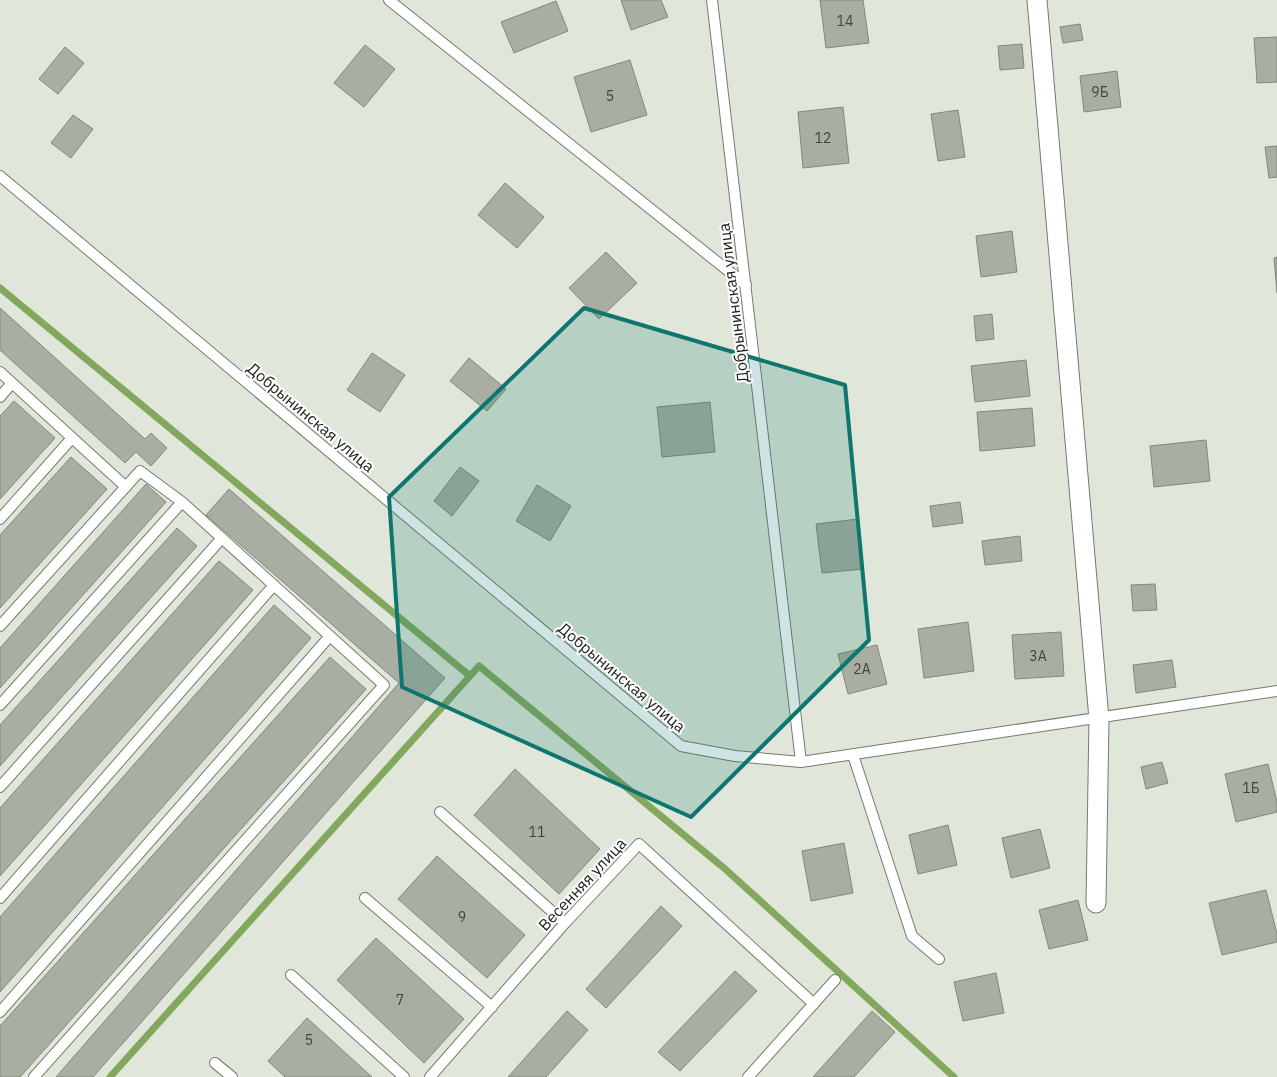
<svg xmlns="http://www.w3.org/2000/svg" width="1277" height="1077" viewBox="0 0 1277 1077" font-family="'IBM Plex Sans',sans-serif">
<rect width="100%" height="100%" fill="#e0e7da"/>
<g fill="none" stroke-linecap="round" stroke-linejoin="round">
<path stroke="#84a75e" stroke-width="7" d="M0,288L470,676
M110,1077L479,666L724,868L954,1077"/>
</g>
<path fill="#a8afa2" stroke="#81877c" d="M621,0H661L668,17L631,30Z
M820,0H863L869,43L826,48Z
M556,1L568,31L514,53L501,22Z
M1080,24L1083,40L1063,43L1060,27Z
M1277,37V82L1257,83L1254,38Z
M1022,44L1024,68L1000,70L998,46Z
M365,45L395,69L364,107L334,83Z
M65,47L84,63L58,94L39,79Z
M630,60L647,115L591,132L574,77Z
M1117,71L1121,107L1084,112L1080,76Z
M843,107L849,163L803,168L798,112Z
M958,110L965,157L938,161L931,114Z
M73,115L93,129L71,158L51,143Z
M1277,146V177L1269,178L1265,147Z
M505,183L544,217L517,248L478,215Z
M1012,231L1017,272L981,277L976,236Z
M606,252L637,283L599,319L569,288Z
M1277,257V293L1274,258Z
M0,308L145,439L151,433L167,448L151,466L136,452L125,463L0,350Z
M992,314L994,339L976,341L974,316Z
M372,353L405,375L380,412L347,390Z
M469,358L506,389L487,411L450,381Z
M1026,360L1030,396L975,402L971,366Z
M14,401L55,438L0,499V416Z
M710,402L715,452L662,457L657,407Z
M1032,408L1035,446L980,451L977,412Z
M1206,440L1210,481L1154,487L1150,446Z
M71,457L107,489L0,608V535Z
M460,467L479,481L452,516L434,501Z
M146,484L166,502L0,688V648Z
M537,485L571,506L550,541L516,521Z
M229,489L445,678L93,1077H56L399,683L206,515Z
M960,502L963,523L933,527L930,506Z
M858,519L863,569L822,573L816,524Z
M177,528L197,546L0,766V725Z
M1020,536L1022,561L985,565L982,541Z
M219,561L253,590L0,876V808Z
M1155,584L1157,610L1133,611L1131,585Z
M274,605L311,638L0,992V917Z
M968,622L974,671L924,678L918,629Z
M1061,632L1064,676L1015,679L1012,635Z
M877,645L887,684L848,694L838,654Z
M330,657L366,689L20,1077H0V1026Z
M1172,660L1176,687L1136,693L1133,665Z
M1162,762L1168,783L1146,789L1141,767Z
M1268,764L1277,802V812L1236,822L1225,774Z
M515,769L600,849L559,894L474,815Z
M948,825L957,865L918,874L909,835Z
M1040,829L1050,868L1011,878L1002,838Z
M844,843L853,893L811,901L802,851Z
M437,856L525,935L487,978L398,899Z
M1266,890L1277,934V942L1222,955L1209,903Z
M1078,900L1088,940L1049,949L1039,910Z
M661,906L682,926L606,1008L586,989Z
M376,938L464,1019L424,1063L337,980Z
M735,971L757,991L680,1071L658,1052Z
M996,973L1004,1013L963,1021L954,982Z
M567,1011L588,1030L546,1077H508Z
M872,1011L895,1032L854,1077H813Z
M307,1018L372,1077H285L268,1061Z"/>
<g fill="none" stroke-linecap="round" stroke-linejoin="round">
<defs>
<path id="lane" d="M389,0L746,285
M0,176L681,746L735,756L801,762L712,0
M0,372L126,487
M0,397L12,383
M0,519L72,438
M0,626L140,471L182,502L384,685L34,1077
M0,705L182,502
M853,755L912,936L939,959
M801,762L1277,691
M0,787L222,538
M440,812L565,923
M0,898L274,585
M365,898L492,1007
M291,975L404,1077
M0,1012L330,636
M215,1063L232,1077
M430,1077L565,923L639,844L814,1004
M748,1077L835,980"/>
<path id="street" d="M1037,0L1099,719L1096,903"/>
</defs>
<use href="#lane" stroke="#757b6f" stroke-width="12"/>
<use href="#street" stroke="#757b6f" stroke-width="21"/>
<use href="#lane" stroke="#fff" stroke-width="10"/>
<use href="#street" stroke="#fff" stroke-width="19"/>
</g>
<path fill="#0f766e" fill-opacity="0.2" stroke="#0f766e" stroke-width="4" stroke-linejoin="round" d="M584,308L845,385L869,640L691,817L402,687L389,497Z"/>
<g text-anchor="middle" stroke-width="4" stroke-linejoin="round" paint-order="stroke">
<g font-size="14" fill="#40443d">
<text x="845" y="26">14</text>
<text x="1100" y="97">9Б</text>
<text x="610" y="101">5</text>
<text x="823" y="143">12</text>
<text x="1038" y="661">3А</text>
<text x="862" y="674">2А</text>
<text x="1251" y="793">1Б</text>
<text x="537" y="837">11</text>
<text x="462" y="922">9</text>
<text x="400" y="1005">7</text>
<text x="309" y="1045">5</text>
</g>
<g font-size="16" fill="#1e201b" stroke="#fff">
<text transform="translate(733 303) rotate(-97)" y="6">Добрынинская улица</text>
<text transform="translate(311 417) rotate(40)" y="6">Добрынинская улица</text>
<text transform="translate(622 677) rotate(40)" y="6">Добрынинская улица</text>
<text transform="translate(582 884) rotate(-47)" y="6">Весенняя улица</text>
</g>
</g>
</svg>
